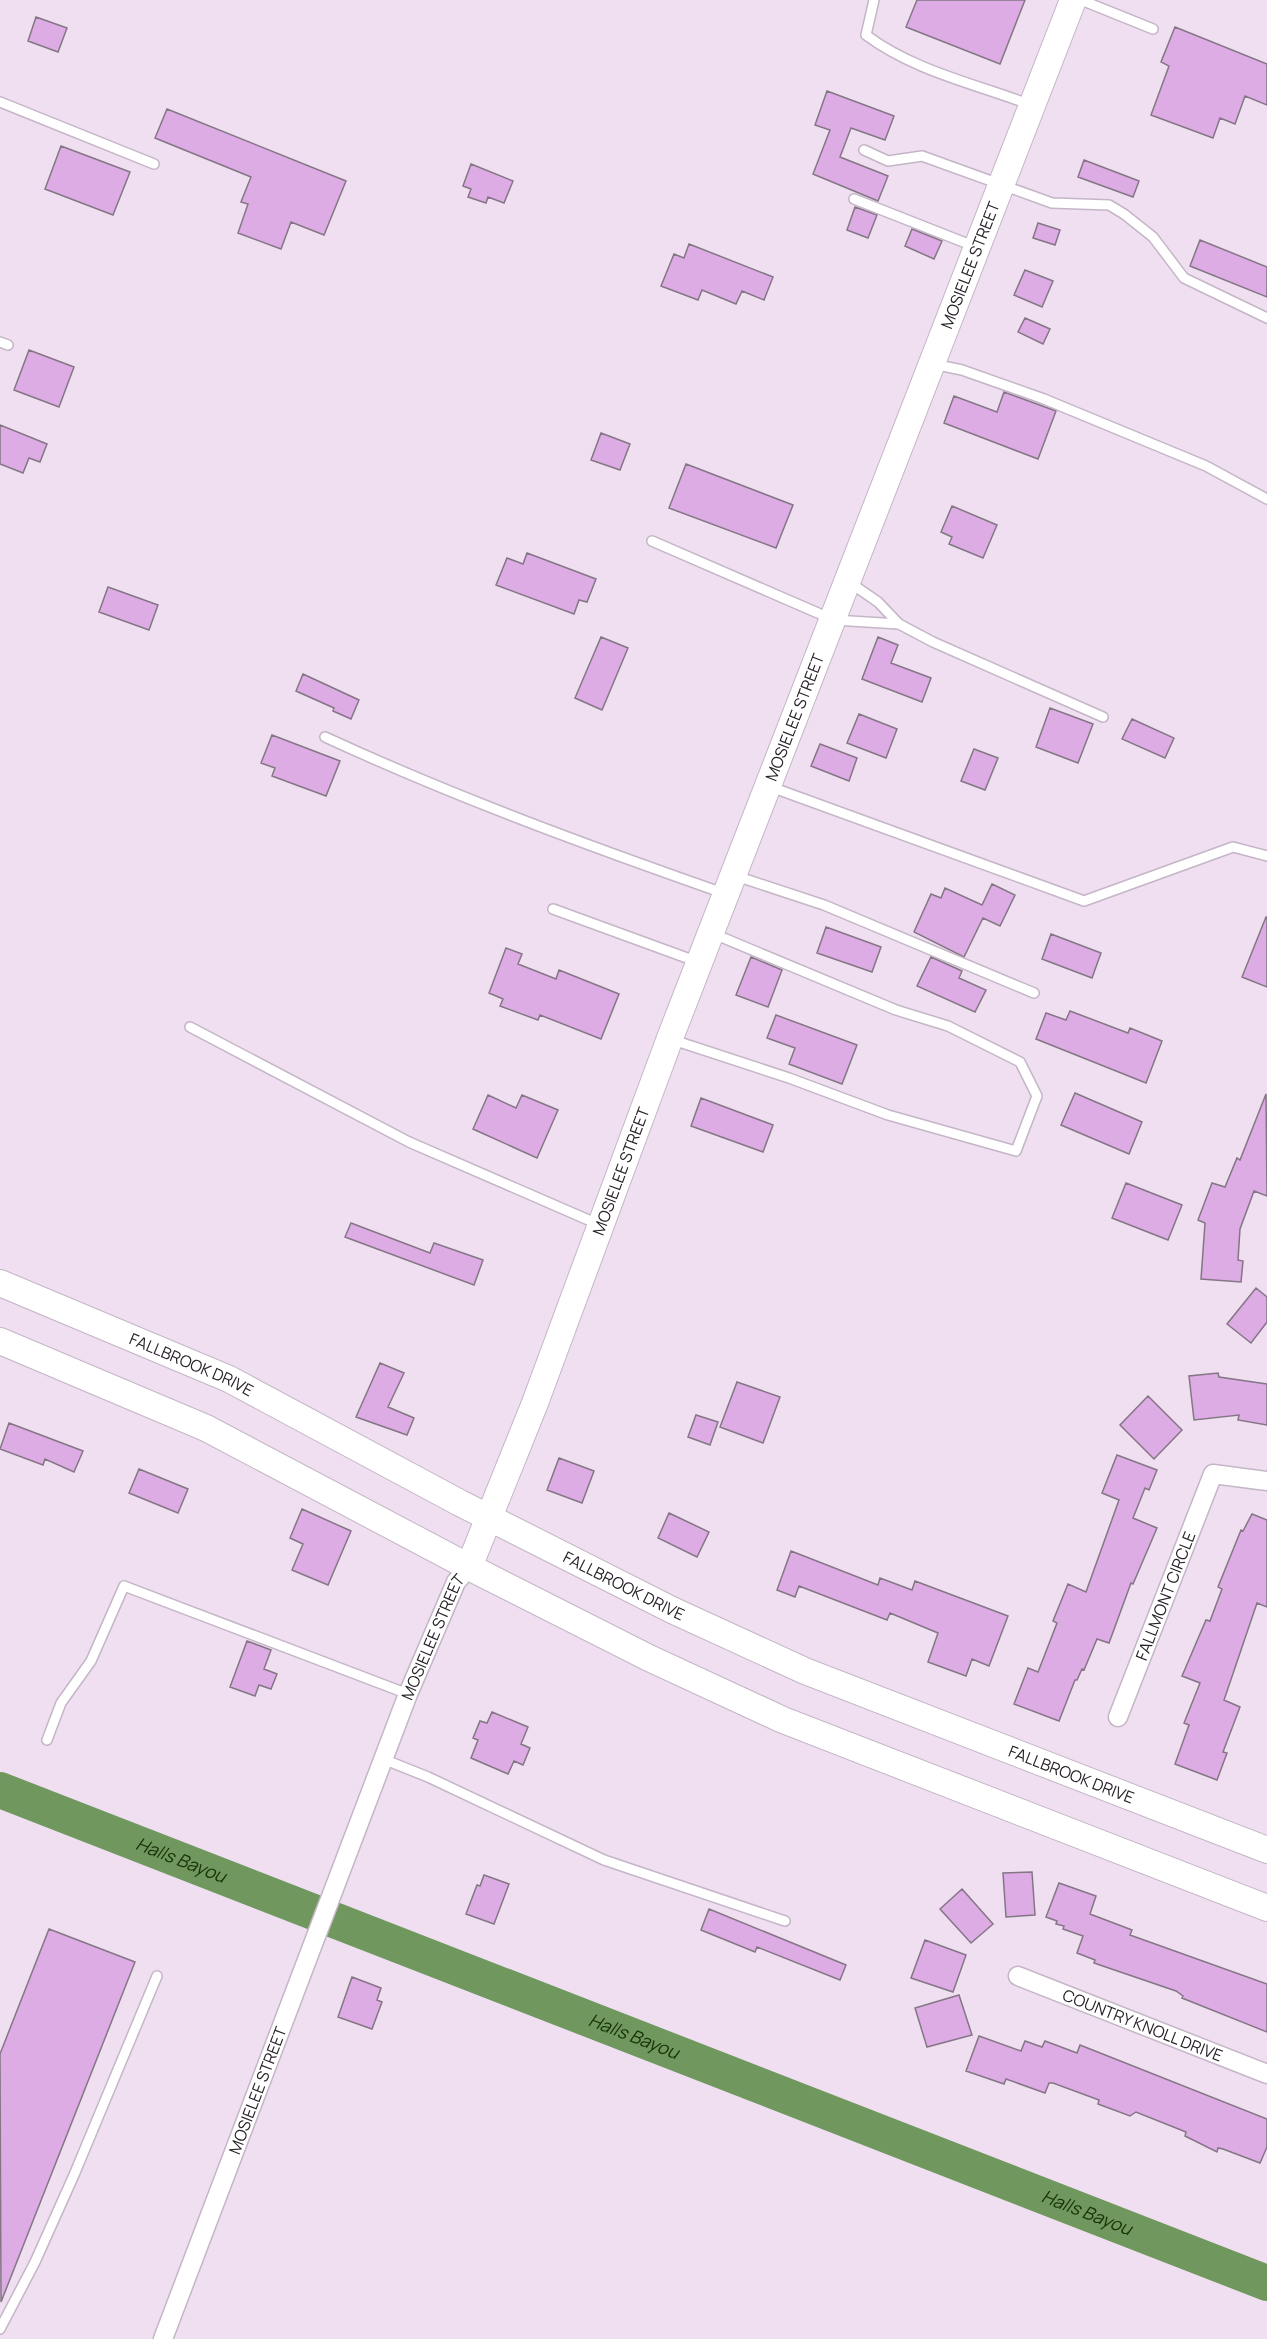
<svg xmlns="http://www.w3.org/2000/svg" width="1267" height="2339" viewBox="0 0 1267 2339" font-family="Manrope,sans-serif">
<rect width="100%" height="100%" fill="#efdff1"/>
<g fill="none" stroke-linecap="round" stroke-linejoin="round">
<path stroke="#70985e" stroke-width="36" id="s1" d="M0,1790L1267,2283"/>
</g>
<path fill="#ddace4" stroke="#847685" stroke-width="1.5" d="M917,0H1025L1000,64L906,27Z
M36,17L67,28L58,52L28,41Z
M1175,27L1267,64V105L1245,96L1235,124L1220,118L1213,138L1151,115L1169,66L1161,62Z
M827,91L894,116L885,140L851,128L840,157L888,176L878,201L813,174L830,130L815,125Z
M167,109L346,181L324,235L291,222L281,249L238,233L248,204L241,202L251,177L155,138Z
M61,146L130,172L113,215L45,189Z
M1084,160L1139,181L1133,197L1078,177Z
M471,164L513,181L504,203L488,197L486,203L468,197L471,189L463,186Z
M855,207L877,215L868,238L847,230Z
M1038,223L1060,230L1055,245L1033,238Z
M912,229L942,241L934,259L905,246Z
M1200,240L1267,267V297L1190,266Z
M689,244L773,277L764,300L742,291L736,304L702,290L698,300L661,286L674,254L684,258Z
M1025,270L1053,281L1042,307L1014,295Z
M1025,318L1050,329L1043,344L1018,332Z
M29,350L74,367L59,407L14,390Z
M1004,392L1056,411L1038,459L944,423L954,396L997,412Z
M0,425L47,444L40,462L29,458L23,473L0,464Z
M601,433L630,444L620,470L591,460Z
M686,464L793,505L776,548L669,508Z
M952,506L997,525L983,558L949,544L952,537L941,532Z
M527,553L596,579L587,602L579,600L574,614L496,585L507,558L523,564Z
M108,587L158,605L149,630L99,612Z
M601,637L628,648L602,710L575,698Z
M878,637L898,645L891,663L931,678L922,702L862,679Z
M303,674L359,700L351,719L333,711L334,708L296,691Z
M1050,708L1093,724L1078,763L1036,747Z
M859,714L897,729L886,758L847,743Z
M1132,719L1174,738L1165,758L1122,739Z
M272,735L340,761L326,796L272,776L275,768L261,763Z
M820,744L857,758L849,781L811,766Z
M974,749L998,758L985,790L961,781Z
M992,884L1015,895L1000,926L983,918L964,957L914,932L931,894L941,898L945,888L982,905Z
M1266,917H1267V987L1242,977Z
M826,927L881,947L872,972L817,953Z
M1051,934L1101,953L1092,978L1042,959Z
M506,948L522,954L518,964L556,979L559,970L619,994L601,1039L540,1015L538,1020L500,1006L503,999L489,993Z
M751,957L782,970L768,1007L736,995Z
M931,957L962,971L959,978L986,990L975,1012L917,986Z
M1070,1011L1128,1033L1130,1028L1162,1041L1146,1083L1036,1039L1046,1013L1066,1020Z
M776,1015L857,1045L842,1084L789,1064L795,1048L767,1038Z
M1075,1093L1142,1122L1129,1154L1061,1125Z
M1266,1094L1267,1196L1254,1191L1240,1229L1238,1260L1243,1261L1241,1282L1201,1279L1205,1223L1198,1220L1212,1183L1225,1187L1237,1158L1240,1160Z
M488,1095L516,1108L522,1095L558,1110L537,1158L473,1129Z
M701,1098L773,1125L763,1152L691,1126Z
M1126,1183L1182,1205L1168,1240L1112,1218Z
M351,1223L430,1253L434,1243L483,1260L474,1285L345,1237Z
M1256,1288L1267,1297V1322L1251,1343L1227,1324Z
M380,1363L404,1373L388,1407L414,1418L407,1435L356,1417Z
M1218,1373L1219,1377L1267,1384V1425L1238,1420L1239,1415L1194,1420L1189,1376Z
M737,1382L780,1397L763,1443L720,1427Z
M1148,1396L1182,1430L1154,1459L1120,1425Z
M696,1415L718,1422L710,1445L688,1437Z
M9,1423L83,1451L74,1472L45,1459L43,1465L0,1449Z
M1117,1455L1157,1470L1149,1490L1145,1488L1133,1518L1157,1528L1133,1584L1131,1583L1109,1643L1097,1639L1084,1670L1082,1669L1077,1680H1075L1059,1721L1014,1704L1028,1668L1038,1672L1057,1623L1053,1621L1068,1584L1086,1592L1119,1500L1102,1493Z
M559,1458L594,1471L582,1503L547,1490Z
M139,1469L188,1489L178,1513L129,1493Z
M302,1509L351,1531L328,1585L292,1570L303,1544L290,1538Z
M669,1513L709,1532L697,1557L658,1538Z
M1252,1514L1267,1520V1607L1257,1603L1224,1700L1240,1707L1223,1752L1227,1753L1217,1780L1175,1764L1189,1725L1184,1723L1200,1683L1182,1676L1206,1620L1210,1621L1222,1589L1218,1587L1241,1530L1243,1531Z
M791,1551L878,1585L880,1578L912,1590L915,1581L1008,1616L989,1666L972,1659L966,1676L928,1662L938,1633L890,1613L887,1620L799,1586L795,1597L777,1590Z
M247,1641L271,1650L264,1669L277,1674L271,1689L259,1685L255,1696L230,1687Z
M492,1712L528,1727L521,1744L530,1748L523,1765L514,1761L508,1774L471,1758L478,1740L473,1738L480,1721L487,1723Z
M1032,1872L1035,1915L1006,1917L1003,1873Z
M484,1875L509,1884L494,1924L466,1914L477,1885L480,1886Z
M1059,1883L1096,1896L1090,1914L1132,1930L1130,1935L1267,1984V2032L1182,1998L1183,1996L1176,1991L1094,1963L1095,1960L1077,1953L1083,1936L1063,1929L1064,1926L1056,1924L1057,1921L1046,1917Z
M962,1889L993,1924L971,1943L940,1909Z
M709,1909L846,1965L840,1980L757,1947L755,1952L701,1930Z
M49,1929L135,1962L1,2302L0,2054Z
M925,1940L966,1955L953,1992L911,1978Z
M352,1977L381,1988L377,2000L382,2002L372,2029L338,2017Z
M959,1995L972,2035L927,2047L915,2008Z
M979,2036L1021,2051L1025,2041L1042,2047L1045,2041L1077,2053L1080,2045L1267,2119V2147L1260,2163L1223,2149L1218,2148L1217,2152L1185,2136L1186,2132L1136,2112L1130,2116L1098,2104L1099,2100L1053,2083H1049L1045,2093L1006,2079L1004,2084L966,2071Z"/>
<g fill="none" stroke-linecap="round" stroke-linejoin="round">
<defs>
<path id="lane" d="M874,0L866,35C914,71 976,84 1031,105
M1081,0L1153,29
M0,102L154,164
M864,150L888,161L922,156L1052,203L1109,205L1124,214L1153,237L1184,278L1267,318
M854,199L976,247
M0,342L8,345
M933,364L962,370L1044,399L1206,466L1267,499
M652,541L834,620L899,624L878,602L849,582
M899,624L933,642L1103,717
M325,737C455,797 589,846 723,893
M771,787L1084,901L1233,847L1267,856
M736,876L824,905L1034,993
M553,909L698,962
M190,1027L409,1142L600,1225
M670,1039L789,1078L888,1115L1016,1151L1037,1096L1020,1062L948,1026L896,1010L714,934
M47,1740L61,1703L91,1661L124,1586L408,1694
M383,1759L428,1777L604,1860L785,1921
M0,2329L35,2262L74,2175L157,1976"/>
<g id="street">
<path id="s2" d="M1118,1717L1213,1474L1267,1481"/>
<path id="s3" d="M1018,1976L1267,2074"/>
<path id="s4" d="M163,2339L408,1694L456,1582L469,1567"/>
</g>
<g id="secondary">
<path id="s5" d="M0,1283L229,1379L460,1503L672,1610L805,1671L1267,1850"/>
<path d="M0,1341L206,1428L469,1567L649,1658L783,1720L1267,1908"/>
<path id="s6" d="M469,1567L535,1403L670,1038L1073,0"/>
</g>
</defs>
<use href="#lane" stroke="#c4b6c6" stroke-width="12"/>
<use href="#street" stroke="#c4b6c6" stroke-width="21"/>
<use href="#secondary" stroke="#c4b6c6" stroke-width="28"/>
<use href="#lane" stroke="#fff" stroke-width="9"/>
<use href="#street" stroke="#fff" stroke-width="18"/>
<use href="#secondary" stroke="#fff" stroke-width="26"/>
</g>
<g text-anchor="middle" stroke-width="6" stroke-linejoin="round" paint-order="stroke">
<g font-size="16" fill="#282229" stroke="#fcedfe">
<text dy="6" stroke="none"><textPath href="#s6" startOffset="1395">MOSIELEE STREET</textPath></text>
<text dy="6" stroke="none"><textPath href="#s6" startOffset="910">MOSIELEE STREET</textPath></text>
<text dy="6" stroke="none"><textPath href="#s6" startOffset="424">MOSIELEE STREET</textPath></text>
<text dy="6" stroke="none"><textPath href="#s5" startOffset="208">FALLBROOK DRIVE</textPath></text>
<text dy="6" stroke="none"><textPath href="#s5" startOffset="694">FALLBROOK DRIVE</textPath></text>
<text dy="6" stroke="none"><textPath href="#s2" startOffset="130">FALLMONT CIRCLE</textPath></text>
<text dy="6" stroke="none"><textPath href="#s4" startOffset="752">MOSIELEE STREET</textPath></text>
<text dy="6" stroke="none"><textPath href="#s5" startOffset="1180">FALLBROOK DRIVE</textPath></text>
<text dy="6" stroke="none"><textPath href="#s3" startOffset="134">COUNTRY KNOLL DRIVE</textPath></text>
<text dy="6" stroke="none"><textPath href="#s4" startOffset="266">MOSIELEE STREET</textPath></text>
</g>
<g font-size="18" font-style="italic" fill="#173207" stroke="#fcedfe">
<text dy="6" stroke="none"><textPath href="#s1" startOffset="194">Halls Bayou</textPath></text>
<text dy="6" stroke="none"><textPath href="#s1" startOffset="680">Halls Bayou</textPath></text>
<text dy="6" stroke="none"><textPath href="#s1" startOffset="1166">Halls Bayou</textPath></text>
</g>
</g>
</svg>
